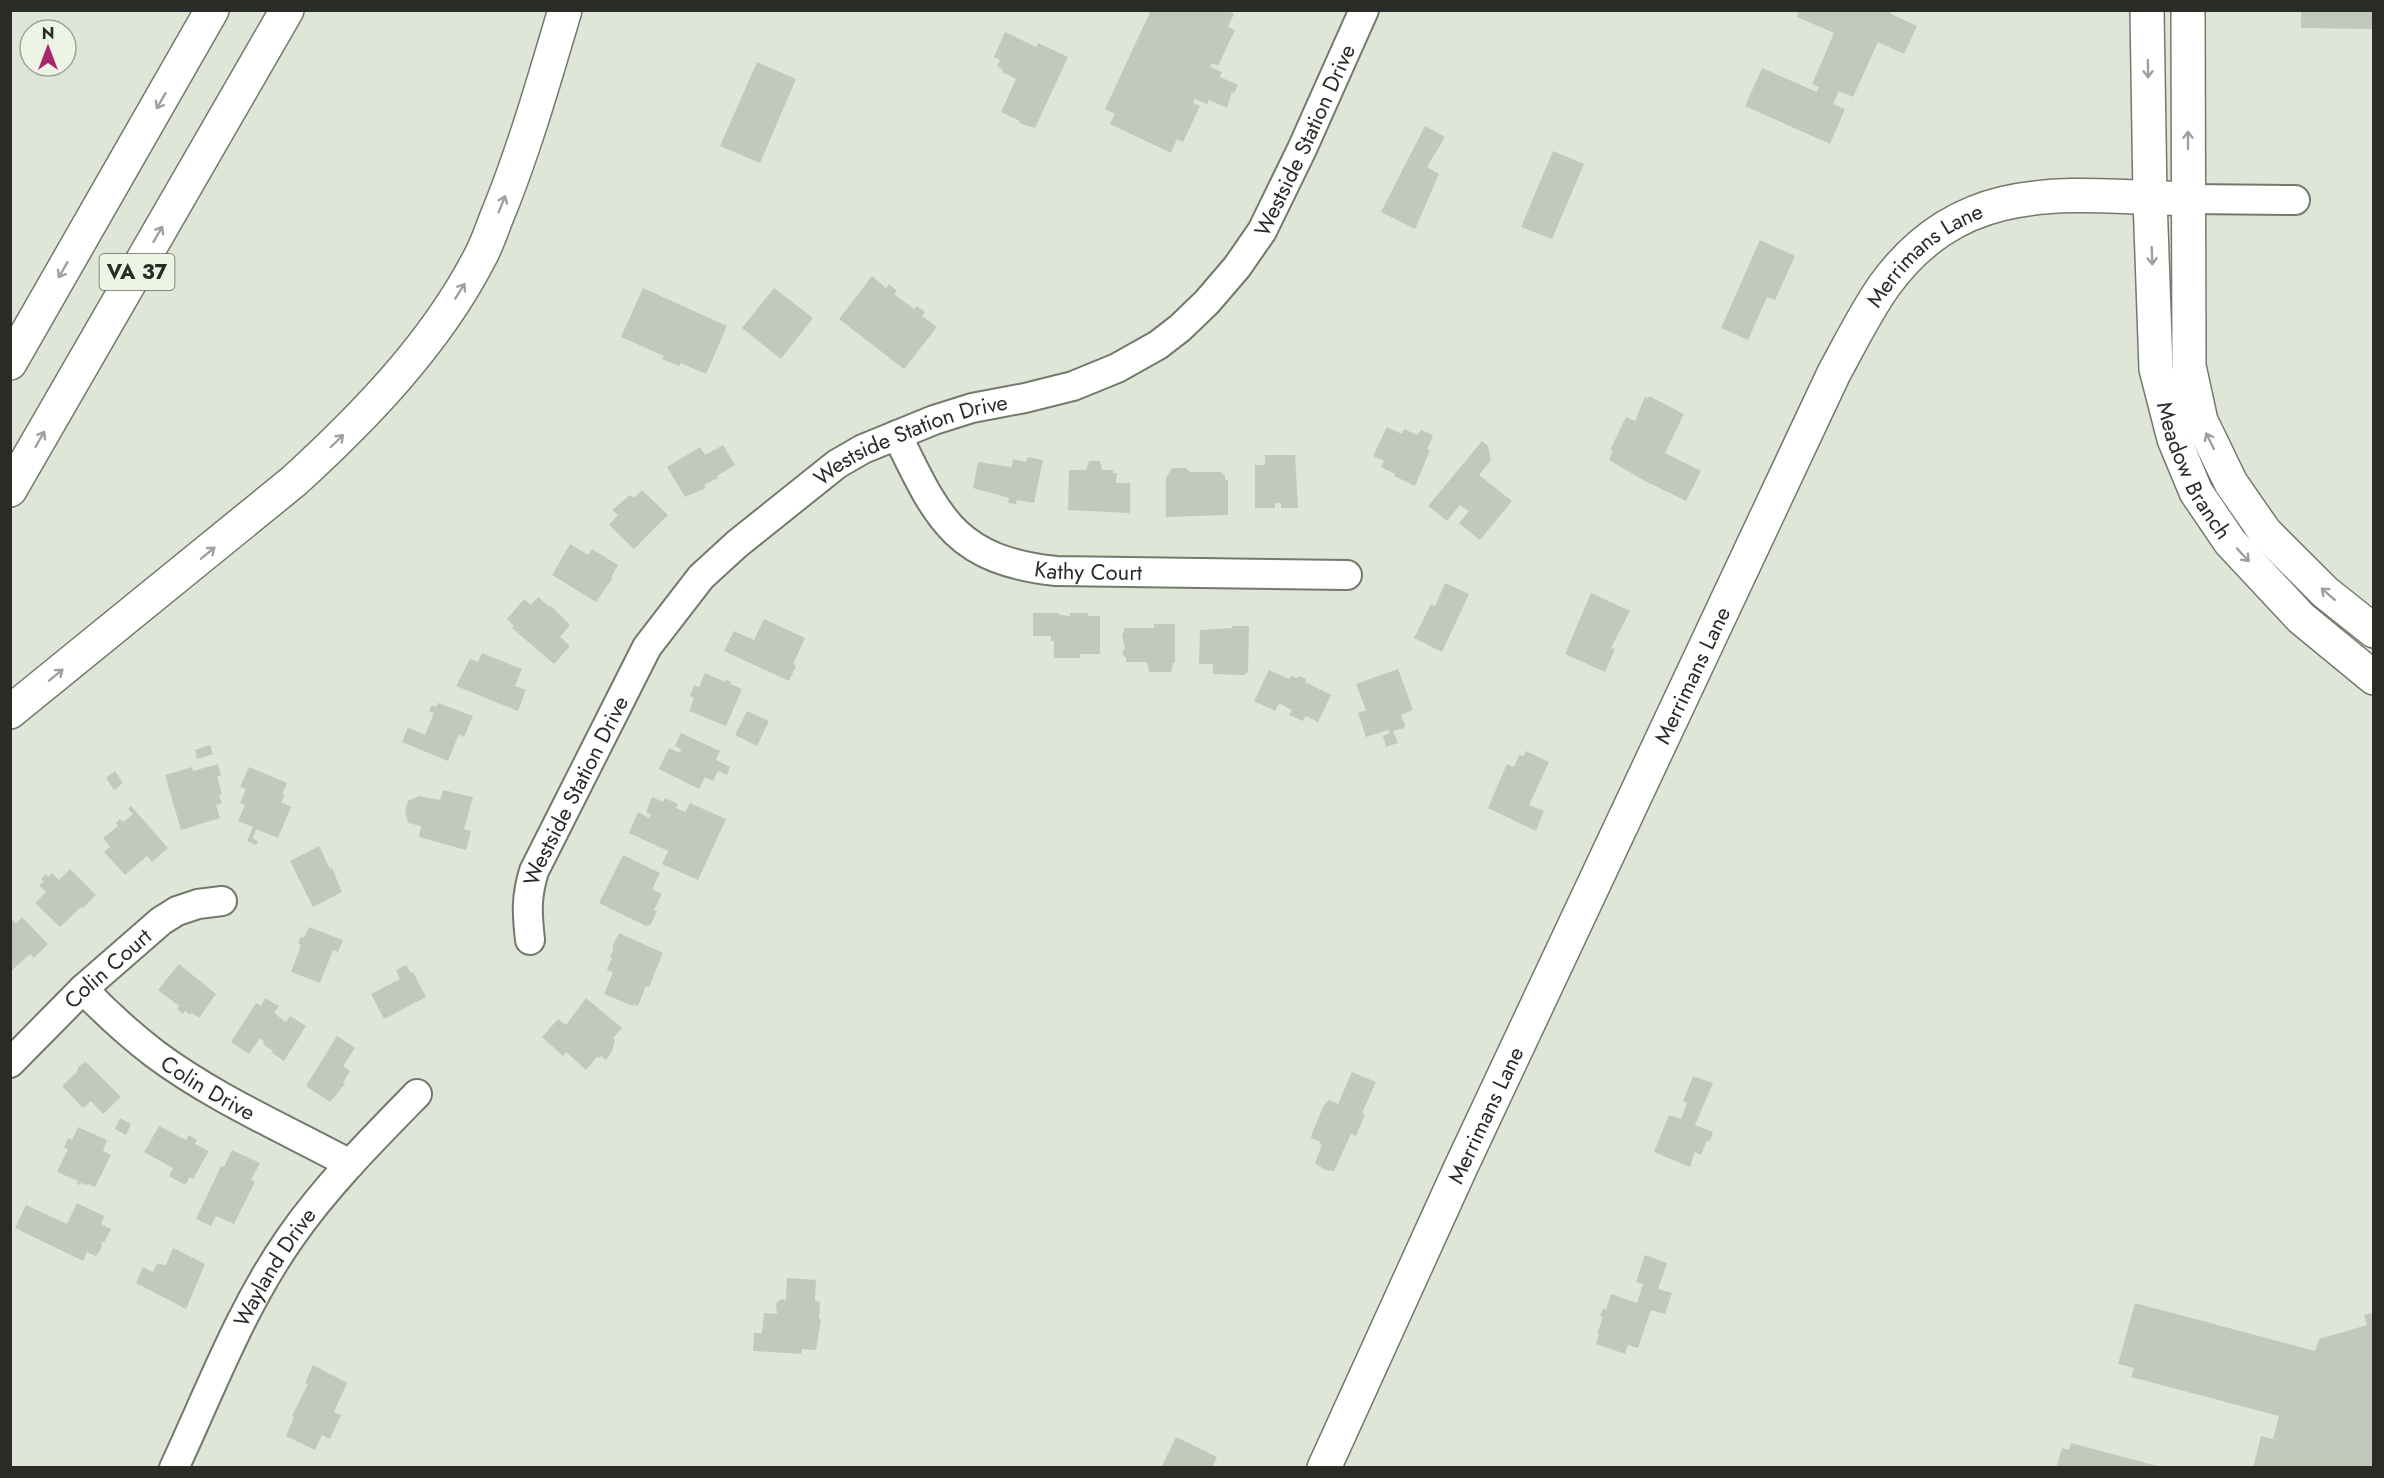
<svg xmlns="http://www.w3.org/2000/svg" width="2384" height="1478" viewBox="0 0 2384 1478" font-family="Jost,sans-serif">
<rect width="100%" height="100%" fill="#e0e6d7"/>
<path fill="#c3c9ba" d="M1151,10H1227L1234,14L1228,27L1235,30L1218,66L1212,63L1210,67L1222,72L1220,77L1238,85L1234,93L1232,92L1227,108L1209,100L1207,104L1195,99L1193,103L1200,106L1183,142L1177,139L1171,153L1110,124L1115,114L1105,109Z
M1799,10H1892L1891,14L1917,26L1904,54L1878,42L1853,97L1839,91L1833,104L1845,109L1830,144L1745,106L1762,68L1817,92L1819,87L1812,84L1834,33L1797,17Z
M2301,10H2374V29L2301,28Z
M1005,32L1036,47L1038,43L1068,57L1035,128L1019,123L1020,121L1001,112L1016,79L1002,72L1003,70L997,66L1000,60L994,57Z
M757,62L796,79L760,163L720,146Z
M1425,126L1445,137L1427,167L1439,174L1415,229L1381,212Z
M1553,151L1584,164L1552,239L1521,227Z
M1760,240L1795,256L1775,300L1767,297L1748,340L1721,328Z
M872,276L886,288L889,284L897,291L894,294L914,309L917,306L925,312L922,316L937,327L904,369L839,319Z
M643,288L727,326L706,374L681,363L679,366L662,359L664,356L621,337Z
M774,288L813,318L781,359L742,328Z
M1649,396L1684,414L1665,453L1701,471L1686,501L1645,481L1609,460L1613,451L1610,450L1626,417L1635,421L1645,397L1648,398Z
M1387,427L1402,434L1404,429L1417,435L1421,430L1431,434L1433,437L1427,449L1430,450L1415,486L1394,476L1395,474L1381,467L1384,461L1373,456Z
M1482,441L1488,446L1491,460L1479,475L1512,501L1480,540L1459,523L1469,511L1460,505L1447,521L1428,506Z
M723,445L735,465L717,476L718,478L704,485L706,488L685,497L667,467L700,447L705,455Z
M1265,455H1295L1298,508H1281V503H1275V508H1255V465H1265Z
M1028,457L1043,460L1034,503L1017,500L1016,504L1008,503L1009,498L973,488L978,462L1012,467L1013,459L1026,462Z
M1089,461H1100L1102,470H1113V473H1117L1116,483H1130V513L1068,510L1069,470H1086Z
M1172,468H1186L1190,472H1221L1225,476V480H1228V515L1166,517V478Z
M642,490L668,515L634,549L609,525L618,515L612,510L630,495L634,498Z
M570,544L588,555L592,549L618,565L611,578L612,579L596,602L552,575Z
M1445,583L1469,594L1442,652L1414,638L1431,604L1435,606Z
M1591,593L1630,611L1611,648L1615,649L1605,672L1565,654Z
M538,597L550,607L551,606L570,625L560,637L570,646L554,664L512,628L514,626L507,619L524,599L531,605Z
M1033,613H1059V615L1070,616V613H1088V616H1100V654H1080V658H1054V641H1051V636H1033Z
M764,619L805,638L793,664L796,666L789,681L724,651L734,631L754,640Z
M1154,624H1175V663H1173L1171,672H1149L1147,662H1126V658L1122,654L1125,647L1122,636L1125,628H1154Z
M1232,626H1249L1248,672L1244,675L1213,674V664H1199L1200,630L1232,628Z
M482,653L522,669L515,686L526,690L518,711L456,686L470,659L478,662Z
M1398,669L1413,710L1401,715L1405,725L1404,728L1393,731L1398,743L1386,747L1383,736L1390,733L1388,730L1366,737L1358,713L1366,710L1356,684Z
M1269,670L1289,679L1291,676L1297,678L1299,676L1306,679L1305,682L1331,695L1318,722L1306,716L1303,721L1289,715L1292,710L1279,703L1275,711L1254,701Z
M705,673L725,682L726,679L731,682L730,684L742,689L726,726L689,711L694,698L690,696L694,685L699,687Z
M438,703L473,716L464,737L459,734L448,761L402,742L408,727L425,735L434,713L429,711L432,705L436,707Z
M747,711L769,721L757,746L735,735Z
M681,733L720,751L716,760L730,767L727,775L718,771L713,781L705,777L699,789L659,769L669,748L680,753L681,749L675,746Z
M210,745L213,754L197,759L195,750Z
M1526,751L1549,762L1529,805L1544,811L1536,831L1488,808L1507,764L1514,767L1519,755L1523,756Z
M218,764L221,775L217,777L222,794L219,795L222,803L216,805L220,818L181,830L165,775L192,767L193,771Z
M249,767L287,783L282,794L285,795L281,802L291,807L278,838L256,829L253,838L258,842L256,845L247,841L253,827L238,821L245,805L240,803L246,789L240,787Z
M115,771L123,783L114,790L106,778Z
M443,790L473,797L464,829L471,831L466,850L419,837L421,826L408,823L405,811L408,801L419,796L440,800Z
M652,797L663,802L665,798L678,804L676,808L685,812L690,803L726,819L698,880L662,864L668,851L629,833L638,812L649,818L651,815L646,812Z
M131,806L168,848L152,862L147,856L125,875L104,852L110,847L103,838L118,826L116,823L120,819L123,822L133,814L128,809Z
M319,846L330,869L332,868L342,892L313,907L290,861Z
M623,855L660,873L652,889L662,894L654,910L657,911L651,924L646,926L599,903Z
M70,869L96,895L83,908L81,907L60,927L35,903L46,892L39,886L44,881L41,879L46,874L48,877L52,873L59,880Z
M22,917L48,944L34,958L30,954L10,972V922L13,920L16,923Z
M309,927L343,940L338,952L333,950L320,983L291,972L301,945L298,943L301,937L304,938Z
M619,933L663,953L649,987L646,986L638,1006L634,1004L633,1006L604,994L613,972L607,970L612,958L610,957L614,947H612Z
M179,964L216,994L199,1018L192,1013L190,1015L185,1011L183,1014L177,1009L179,1006L158,990Z
M406,965L411,973L413,972L426,997L384,1019L371,994L400,979L396,970Z
M265,998L279,1006L274,1013L286,1022L290,1016L306,1026L284,1061L271,1052L273,1051L263,1044L264,1042L260,1038L249,1054L231,1042L256,1003L261,1006Z
M586,998L622,1028L613,1038L615,1040L612,1051L606,1060L601,1056L599,1058L597,1057L586,1070L566,1052L563,1056L542,1037L558,1019L566,1025Z
M337,1036L355,1048L343,1066L350,1071L343,1083L345,1084L330,1102L306,1086Z
M86,1062L121,1097L103,1114L91,1101L83,1108L62,1086L76,1073L79,1066Z
M1352,1072L1376,1082L1362,1113L1365,1115L1356,1136L1351,1134L1334,1171L1325,1170L1315,1163L1322,1145L1319,1144L1321,1142L1311,1138L1312,1133L1324,1105L1329,1100L1338,1104Z
M1693,1076L1713,1083L1695,1125L1713,1132L1710,1141L1707,1140L1701,1155L1695,1152L1690,1167L1654,1152L1669,1115L1681,1119L1687,1103L1683,1101Z
M120,1118L131,1124L126,1135L115,1129Z
M159,1126L186,1140L189,1135L197,1140L195,1144L209,1151L193,1179L190,1177L185,1185L169,1176L173,1168L144,1152Z
M78,1127L107,1140L103,1151L111,1155L95,1187L88,1184L87,1185L81,1183L80,1185L77,1184L78,1181L57,1172L68,1149L64,1148L68,1138L72,1140Z
M232,1150L260,1163L251,1180L255,1182L234,1224L216,1216L211,1226L196,1219L221,1166L224,1167Z
M77,1203L104,1216L101,1224L111,1229L104,1243L101,1241L102,1246L98,1254L95,1256L87,1252L83,1261L15,1228L26,1205L67,1224Z
M173,1248L205,1264L186,1309L136,1283L143,1267L153,1272L157,1264L166,1265Z
M1645,1255L1667,1263L1658,1289L1672,1293L1665,1314L1651,1310L1638,1348L1628,1345L1625,1354L1596,1344L1599,1335L1597,1334L1603,1317L1600,1316L1603,1308L1606,1309L1611,1294L1637,1303L1643,1284L1636,1282Z
M787,1278L816,1280L815,1301L820,1302L819,1319H821L816,1350L802,1349L801,1354L753,1351L754,1333H762L764,1313L777,1314L776,1303L781,1299L786,1300Z
M2135,1303L2315,1351L2319,1339L2367,1325L2364,1315L2374,1312V1468H2253L2261,1436L2273,1439L2279,1416L2131,1377L2134,1368L2118,1364Z
M313,1365L347,1383L334,1412L341,1415L330,1439L322,1435L315,1450L286,1436L294,1417L292,1416L308,1384L305,1383Z
M1176,1437L1217,1457L1212,1468H1161Z
M2071,1443L2161,1467V1468H2056L2062,1448L2069,1450Z"/>
<g fill="none" stroke-linecap="round" stroke-linejoin="round">
<defs>
<g id="minor">
<path d="M2188,199L2295,200"/>
<path id="s1" d="M897,435C938,519 955,560 1056,571L1347,575"/>
<path id="s2" d="M530,940C527,913 526,897 534,871L647,647L701,577L737,544L837,464L863,449L934,420L972,408L1025,398L1073,386L1117,368L1158,345L1180,328L1207,302L1237,267L1262,231L1302,149L1364,10"/>
<path id="s3" d="M83,989C105,1012 129,1034 155,1054C214,1098 285,1129 350,1164"/>
<path id="s4" d="M10,1063L83,989L161,921L177,911L198,904L222,901"/>
<path id="s5" d="M174,1468C210,1391 241,1308 290,1238C326,1186 372,1140 417,1094"/>
</g>
<g id="major">
<path id="s6" d="M2147,10L2150,198L2156,369L2174,439L2196,492L2230,542L2301,618L2374,678"/>
<path d="M2188,10L2189,366L2201,421L2231,483L2265,532L2325,592L2374,631"/>
<path id="s7" d="M1324,1468L1460,1169L1834,373C1850,344 1865,313 1884,286C1964,175 2070,196 2188,199"/>
</g>
<path id="highway" d="M10,363L212,10
M10,490L287,10
M10,712L294,481C364,417 435,344 479,259C488,243 493,225 500,209C526,144 545,77 565,10"/>
</defs>
<use href="#minor" stroke="#73796b" stroke-width="32"/>
<use href="#major" stroke="#73796b" stroke-width="36"/>
<use href="#highway" stroke="#73796b" stroke-width="36"/>
<use href="#minor" stroke="#fff" stroke-width="28"/>
<use href="#major" stroke="#fff" stroke-width="33"/>
<use href="#highway" stroke="#fff" stroke-width="33"/>
</g>
<defs><path id="oneway-shaft" d="M-6 0H5M1.5-3L5.5 0L1.5 3" fill="none" stroke-width="1.6" stroke-linecap="round" stroke-linejoin="round" transform="scale(1.5)"/></defs>
<g stroke="#9fa09d">
<use href="#oneway-shaft" transform="translate(2148 69) rotate(89)"/>
<use href="#oneway-shaft" transform="translate(161 101) rotate(120)"/>
<use href="#oneway-shaft" transform="translate(2188 140) rotate(-90)"/>
<use href="#oneway-shaft" transform="translate(502 204) rotate(-68)"/>
<use href="#oneway-shaft" transform="translate(158 234) rotate(-60)"/>
<use href="#oneway-shaft" transform="translate(2152 256) rotate(88)"/>
<use href="#oneway-shaft" transform="translate(63 270) rotate(120)"/>
<use href="#oneway-shaft" transform="translate(460 291) rotate(-58)"/>
<use href="#oneway-shaft" transform="translate(40 439) rotate(-60)"/>
<use href="#oneway-shaft" transform="translate(337 441) rotate(-44)"/>
<use href="#oneway-shaft" transform="translate(2210 441) rotate(-116)"/>
<use href="#oneway-shaft" transform="translate(208 553) rotate(-39)"/>
<use href="#oneway-shaft" transform="translate(2243 555) rotate(47)"/>
<use href="#oneway-shaft" transform="translate(2328 594) rotate(-139)"/>
<use href="#oneway-shaft" transform="translate(56 675) rotate(-39)"/>
</g>
<g text-anchor="middle" stroke-width="4.5" stroke-linejoin="round" paint-order="stroke">
<rect fill="#edf4e4" stroke="#64675f" stroke-width="1.5" x="99.5" y="254" width="75" height="36" rx="4.5"/>
<g font-size="21" font-weight="bold" fill="#292b26">
<text x="137" y="279">VA 37</text>
</g>
<g font-size="22" fill="#292b26" stroke="#edf4e4">
<text dy="8" stroke="none"><textPath href="#s2" startOffset="1186">Westside Station Drive</textPath></text>
<text dy="8" stroke="none"><textPath href="#s7" startOffset="1360">Merrimans Lane</textPath></text>
<text dy="8" stroke="none"><textPath href="#s2" startOffset="664">Westside Station Drive</textPath></text>
<text dy="8" stroke="none"><textPath href="#s6" startOffset="468">Meadow Branch</textPath></text>
<text dy="8" stroke="none"><textPath href="#s1" startOffset="256">Kathy Court</textPath></text>
<text dy="8" stroke="none"><textPath href="#s7" startOffset="874">Merrimans Lane</textPath></text>
<text dy="8" stroke="none"><textPath href="#s2" startOffset="160">Westside Station Drive</textPath></text>
<text dy="8" stroke="none"><textPath href="#s4" startOffset="136">Colin Court</textPath></text>
<text dy="8" stroke="none"><textPath href="#s3" startOffset="160">Colin Drive</textPath></text>
<text dy="8" stroke="none"><textPath href="#s7" startOffset="388">Merrimans Lane</textPath></text>
<text dy="8" stroke="none"><textPath href="#s5" startOffset="225">Wayland Drive</textPath></text>
</g>
</g>
<rect width="2384" height="1478" fill="none" stroke="#292b26" stroke-width="24"/>
<g transform="translate(48 48)"><circle r="28" fill="#edf4e4" stroke="#9fa498" stroke-width="1.5"/>
<path d="M0-4.5L10 22L0 15L-10 22Z" fill="#ab266f"/>
<text y="-9" font-size="16" font-weight="bold" text-anchor="middle" fill="#292b26">N</text>
</g>
</svg>
